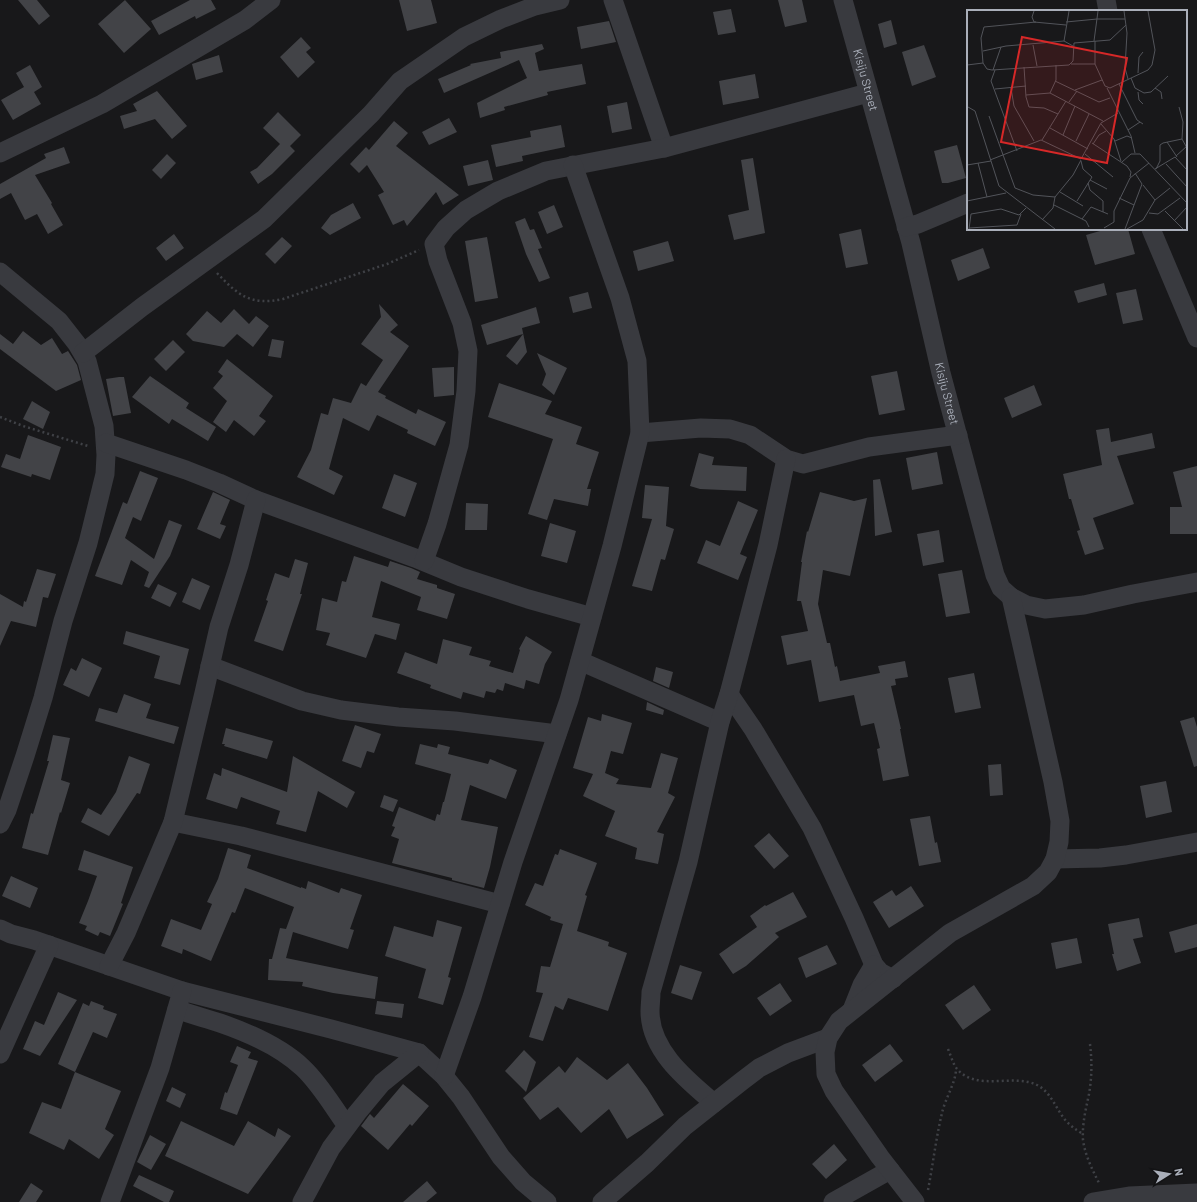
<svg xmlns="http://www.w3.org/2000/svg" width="1197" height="1202" viewBox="0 0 1197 1202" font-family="Barlow,sans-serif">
<rect width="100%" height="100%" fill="#18181a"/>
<path fill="#424347" d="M18,0H37L50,16L39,25Z
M125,0L151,29L124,53L98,24Z
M190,0H211L216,9L196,19L195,16L159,35L151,21Z
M399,0H431L437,23L407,31Z
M778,0H802L807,22L785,27Z
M731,9L736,32L718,35L713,12Z
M891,20L897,44L884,48L878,24Z
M609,21L616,42L581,49L577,27Z
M301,37L311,48L306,52L315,62L298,78L280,57Z
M542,44L544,49L535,53L539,71L582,64L586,84L547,92L548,95L504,107L505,110L480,118L477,103L527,78L519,60L444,93L438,79L471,65L470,64L501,58L500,52Z
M924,45L936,77L912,86L902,52Z
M219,55L223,72L196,80L192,64Z
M30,65L42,87L34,92L41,104L13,120L1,100L24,87L16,73Z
M755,74L759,98L723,105L719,81Z
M157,91L187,126L172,139L155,119L124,129L120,116L137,111L133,104Z
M627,102L632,129L612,133L607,106Z
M278,112L301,135L290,146L295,151L272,174L258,184L250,172L257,168L280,144L263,128Z
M449,118L457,132L429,145L422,132Z
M394,121L408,133L396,146L459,195L443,205L436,192L407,226L404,220L393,225L378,195L384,192L367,165L359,173L350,164L366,147L369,150Z
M561,125L565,147L522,156L523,161L496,167L491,145L531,137L530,131Z
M957,145L966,178L948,183H942L934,151Z
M64,147L70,163L35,175L52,203L51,204L63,225L48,234L37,214L25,220L11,193L0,199V184L46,158L44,154Z
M167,154L176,163L161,179L152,170Z
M753,158L765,233L734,240L728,215L749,210L741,160Z
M488,160L493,180L468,186L463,166Z
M353,203L361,218L330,235L321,228L331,215Z
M554,205L563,227L547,234L538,212Z
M525,218L530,230L534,229L542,248L538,249L550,278L539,282L526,254L515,222Z
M861,229L868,264L846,268L839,234Z
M1107,229H1128L1135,254L1095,265L1086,235Z
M174,234L184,248L166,261L156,248Z
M282,237L292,246L275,264L265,254Z
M487,237L498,298L475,302L465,241Z
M668,241L674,261L638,271L633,251Z
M983,248L990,268L958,281L951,260Z
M1104,283L1107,295L1078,303L1074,291Z
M1136,289L1143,320L1123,324L1116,293Z
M588,292L592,308L573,313L569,297Z
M379,304L398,325L390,332L409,346L378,392L386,396L385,398L416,414L418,409L446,422L435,446L407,433L408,430L377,415L369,431L343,418L329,469L343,476L334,495L297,477L311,450L321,413L328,415L333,398L351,403L361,383L366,386L383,360L361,344L381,317Z
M536,307L540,323L522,328L527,352L517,365L506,356L523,334L487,345L481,325Z
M234,309L249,324L256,316L269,326L253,347L237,334L224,347L193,341L186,334L207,311L221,323Z
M23,331L41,345L52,338L62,354L68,351L77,365L81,380L56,391L0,349V334L13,344Z
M272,339L284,341L281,358L268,356Z
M173,340L185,352L166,371L154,359Z
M537,353L567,368L554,395L542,385L546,374Z
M227,359L273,396L259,416L266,421L254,436L234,420L226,432L213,422L227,401L213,388L223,376L218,372Z
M454,367V395L434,397L432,368Z
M897,371L905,410L879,415L871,376Z
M150,376L189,403L186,408L216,427L208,441L172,419L169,424L132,397Z
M119,377H124L131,413L113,416L106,379Z
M499,383L552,401L545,414L582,427L576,444L599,452L587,489H591L588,506L554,499L547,520L528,514L553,439L488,417Z
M1034,385L1042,405L1012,418L1004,398Z
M32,401L50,412L43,429L23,419Z
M1109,428L1111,442L1152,433L1155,448L1117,456L1134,504L1093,518L1104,549L1085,555L1077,531L1080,530L1071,499H1069L1063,474L1102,465L1096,430Z
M28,435L61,447L50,480L32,474L31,477L1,467L6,454L20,459Z
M937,452L943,484L912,490L906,458Z
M699,453L714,457L712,465L747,467L746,491L700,489L690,486Z
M1197,466V534H1170V507H1182L1173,472Z
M140,471L158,478L141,521L133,517L125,538L154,559L169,520L182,525L170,556L149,588L144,586L149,572L131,560L122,585L95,576L123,502L127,504Z
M394,474L417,483L405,517L382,508Z
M880,479L892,532L875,536L873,480Z
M645,485L669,487L666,526L674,529L665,560L661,559L652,591L632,586L652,519L642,518Z
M213,492L230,500L220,524L226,526L220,539L197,529Z
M820,492L854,501L867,498L850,576L823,570L818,604L827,643H830L835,667L837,666L840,681L880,673L878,666L905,661L908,677L895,679L896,685L891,686L901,729H900L909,776L883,781L877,749L880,748L874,723L861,726L854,695L819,702L811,660L787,665L781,636L808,631L801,601H797L802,562H801L807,531L808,532Z
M738,501L758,510L740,554L747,557L738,580L697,563L706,540L720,546Z
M466,503L488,504L487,530H465Z
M550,523L576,531L567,563L541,556Z
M939,530L944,562L923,566L917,534Z
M354,556L388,567L390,561L411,568L420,572L417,579L437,585V588L455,594L447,619L417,610L421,597L381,581L372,617L400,624L396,640L375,634L366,658L326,645L330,633L316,630L322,598L337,602L342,581L346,582Z
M295,559L308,563L300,594H302L283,651L254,641L268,601L266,600L275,573L289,578Z
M37,569L56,574L48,598L43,597L36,627L11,621L0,646V594L23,607L24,601L26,602Z
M962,570L970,613L946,617L938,574Z
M192,578L210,586L200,610L182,602Z
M158,584L177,593L170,607L151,598Z
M126,631L189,649L180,685L154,678L160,656L123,644Z
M526,636L552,652L545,664L539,684L526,680L524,689L505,683L503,691L497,689L495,693L486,691L484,698L463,692L461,699L430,688L431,685L397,673L405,652L437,664L443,639L472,647L469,655L491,661L489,666L513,673L520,650L519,649Z
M82,658L102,668L89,697L63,685L71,668L76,671Z
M656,667L673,672L669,688L653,681Z
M974,673L981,708L955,713L948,678Z
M124,694L151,704L146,718L179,727L174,744L95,721L99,708L117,713Z
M647,702L664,710L663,715L646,710Z
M602,714L632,723L623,754L611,751L605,773L619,779L616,784L651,788L661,753L678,758L668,793L675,797L657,832L664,834L658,864L635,859L637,848L605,836L615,811L583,796L593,774L573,768L588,717L601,721Z
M1194,717L1197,727V766L1194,767L1180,721Z
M355,725L381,734L374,753L367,751L361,768L342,761Z
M226,728L273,741L267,759L224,746L225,744H222Z
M53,735L70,738L61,780L70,783L61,813L60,812L48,855L22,848L31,813L33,814L49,761H47Z
M420,744L437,748L438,744L450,747L448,754L488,764L490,759L517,770L506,799L470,785L461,820L498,827L490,867L484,888L452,880V878L392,863L399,839L391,836L395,827L392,826L399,807L435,821L437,814L440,815L443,802H444L451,774L415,764Z
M129,756L150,764L140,794L137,793L109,836L81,822L88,808L101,815L116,792Z
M293,756L355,792L347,808L318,791L306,832L276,824L280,811L241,797L237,809L206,799L214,773L221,776L222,768L287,792Z
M1001,764L1003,795L990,796L988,765Z
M1166,781L1172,812L1146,818L1140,786Z
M384,795L398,800L393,812L380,807Z
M930,816L935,843L937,842L941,862L919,866L910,819Z
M769,833L789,856L774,869L754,846Z
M228,848L251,855L247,868L301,888V887L306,889L308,881L339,893L341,888L362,895L350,929L354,930L348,949L293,932L286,958L378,977L375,999L333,993L302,986L303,982L268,980L269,959H272L280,928L286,929L294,907L245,888L235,913L232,912L211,961L183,949L182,954L161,946L171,919L201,930L212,904L207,902L218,879Z
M560,849L597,863L585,895L587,896L577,931L609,942L608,946L627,953L608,1011L568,998L563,1010L555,1006L543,1041L529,1037L543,993L536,992L541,966L550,967L563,924L550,920L551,917L525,905L535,883L543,886L555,854L558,855Z
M84,850L133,867L121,903L123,904L110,936L100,932L98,936L85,930L87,926L79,923L88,901L97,876L78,870Z
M11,876L38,888L30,908L2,896Z
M911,886L924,906L889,928L873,902L892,890L896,896Z
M793,892L807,917L775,933L779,937L746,966L733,974L719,954L757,927L750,916L765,905L766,906Z
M1139,918L1143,937L1133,939L1141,963L1117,971L1112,954H1114L1108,924Z
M437,920L462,927L448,977L451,978L443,1005L418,998L426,969L385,956L394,926L433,937Z
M1197,924V947L1175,953L1169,932Z
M1077,938L1082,963L1056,969L1051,943Z
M827,945L837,964L806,978L798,958Z
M680,965L702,972L692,1000L671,993Z
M780,983L792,1001L770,1016L757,998Z
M974,985L991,1010L963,1030L945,1005Z
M58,992L77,1000L40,1056L23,1049L35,1021L44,1025Z
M91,1001L104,1006L103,1009L117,1014L107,1038L93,1032L75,1072L58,1064L83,1003L89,1006Z
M377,1001L404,1004L402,1018L375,1014Z
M890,1044L903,1061L875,1082L862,1065Z
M237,1046L251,1052L248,1058L258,1061L237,1115L220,1109L225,1092L227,1093L238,1065L230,1062Z
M524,1050L536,1062L526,1092L505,1071Z
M577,1057L607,1080L628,1063L647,1088L664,1115L627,1139L609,1109L581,1133L558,1107L540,1120L523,1098L559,1066L565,1073Z
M75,1072L121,1091L105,1129L114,1135L99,1159L69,1139L64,1150L29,1133L42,1102L61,1109Z
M403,1084L429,1106L412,1126L410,1124L388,1150L361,1126L370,1114L374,1118Z
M172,1087L186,1094L180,1108L166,1101Z
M181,1121L234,1146L248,1121L275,1137L278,1128L291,1136L248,1194L165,1156Z
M150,1135L166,1144L151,1170L137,1162Z
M834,1144L847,1160L826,1179L812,1164Z
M139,1175L174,1191L169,1202H164L133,1186Z
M427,1181L437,1193L426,1202H403Z
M31,1183L43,1191L36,1202H19Z"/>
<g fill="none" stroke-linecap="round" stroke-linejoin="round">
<path stroke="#3f4146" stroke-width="2.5" stroke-dasharray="2 3" stroke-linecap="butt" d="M217,273C238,295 250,306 283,299L387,264L419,250
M0,417L23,426L88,446
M1090,1044C1092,1061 1092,1077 1089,1094C1086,1109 1082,1123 1083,1140C1085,1155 1092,1169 1099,1183
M948,1049C951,1056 953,1064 957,1069C977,1092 1013,1073 1037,1085C1051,1092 1056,1109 1066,1121C1071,1126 1076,1130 1083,1134
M928,1190C933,1164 936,1138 942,1113C945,1099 956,1082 956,1069"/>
<g stroke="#393a3f" stroke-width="19">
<path d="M613,0L664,148"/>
<path id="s1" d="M843,0L911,243L941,373L995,575L1001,588L1011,597L1026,605L1045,609L1084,605L1133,594L1197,582"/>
<path d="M1106,0L1108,11"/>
<path d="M0,153L102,104L245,20L271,0"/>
<path d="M906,227L918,224L968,203"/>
<path d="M1151,229L1197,338"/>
<path d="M0,272L59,321L77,344L87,361L104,426L106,455L105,474L88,543L63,621L43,698L25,756L7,810L0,824"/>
<path d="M83,353L142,307L264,219L371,114L400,81L464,37L501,19L535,6L560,0"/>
<path d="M640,433L701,428L730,429L750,435L786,459L803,464L869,447L958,435"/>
<path d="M106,443L186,470L219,483L256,500L415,558L461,577L528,599L592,617"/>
<path d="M424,561L437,524L459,445L466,391L468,351L462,323L438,261L434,244L446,228L466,210L498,191L546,171L664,148L868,93"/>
<path d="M580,661L720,722"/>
<path d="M210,666L302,701L341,710L398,717L455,721L557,734"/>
<path d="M729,694L753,729L812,828L854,918L874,965L880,972L893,979"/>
<path d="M173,822L241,836L500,904"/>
<path d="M1055,859L1100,858L1126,855L1197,842"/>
<path d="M0,929L11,934L34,940L182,991L331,1029L419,1053L444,1076L461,1097L501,1157L523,1182L547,1202"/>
<path d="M109,966L126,933L173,822L204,693L219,627L239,565L256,500"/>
<path d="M177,1009C191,1015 206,1018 220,1023C249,1033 281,1047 303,1068C321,1085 333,1107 347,1126"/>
<path d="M852,1010L862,985L874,965"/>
<path d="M0,1054L49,945"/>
<path d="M444,1076L472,997L513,862L569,700L612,546L640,433L637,361L620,298L573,165"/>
<path d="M714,1103C687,1080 650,1051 650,1011C650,1005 651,999 651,992L688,862L720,722L729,694L768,545L786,459"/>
<path d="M110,1202L160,1068L182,991"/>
<path d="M302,1202L331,1148L357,1113L382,1083L419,1053"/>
<path d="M602,1202L647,1163L685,1126L742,1081L759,1068L788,1053L828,1038"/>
<path d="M833,1202L890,1170"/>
<path d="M915,1202L880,1157L834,1091L826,1074L825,1052L828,1038L839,1021L950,933L1033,886L1048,872L1055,859L1059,842L1060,821L1053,782L1011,597"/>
<path d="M1093,1202L1129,1196L1197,1193"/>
</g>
</g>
<g text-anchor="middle" stroke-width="3.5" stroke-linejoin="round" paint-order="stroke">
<g font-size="12" fill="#aaafba" stroke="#131315">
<text dy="4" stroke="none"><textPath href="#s1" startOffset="83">Kisiju Street</textPath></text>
<text dy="4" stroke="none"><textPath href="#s1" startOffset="407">Kisiju Street</textPath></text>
</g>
</g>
<g transform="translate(967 10)">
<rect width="220" height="220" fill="#18181a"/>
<path fill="none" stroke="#52545a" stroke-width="1" d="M67,1L65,7L67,12L99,15M102,1L97,31L106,36M157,1L160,23L158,58L161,69M130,9H158M99,12L130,9M127,31L131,1M66,35L70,56M16,41L39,36L97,31M16,53L14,28L17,17L69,12M104,54H128L138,76L143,78L181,60L185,55L188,40L181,1M128,54V31M0,55L16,53L20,59L25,60L102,55L106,51L107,33L143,30L159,15M57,57L59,87L62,97L77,98L91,104M26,60L34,37M28,60L24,71L50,141M171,63L172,47L176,42M164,68L168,78L177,83L184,82L201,66M88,71L132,92L143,88M152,74L170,110L176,114M44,78L47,96L67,131M140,78L164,126L168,143M188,78L194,82L195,89M28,79L59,76M108,80L135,70M171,82L172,90L176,94M83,83L89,70V55M59,85L83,83L136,111M102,92L110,81M1,97L8,101L32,176L88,219M212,97L216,112L215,129M22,106L48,178L66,185L88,187M134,114L147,129L154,151M83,118L121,139M161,120L173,112M96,125L108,96M75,130L99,91M109,131L122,104M148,131L160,126L165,128M200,132L210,147M125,133L160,156L164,162L163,167M126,134L132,125L139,121M118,144L146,167M209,146L220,136M23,150L74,130L114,149L134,113L151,103M155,152L164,144H173L220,193M11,153L20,187M199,154L220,177M0,155L24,151M188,159L208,147L220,160M189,159L193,151V135L196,133L215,129L220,138M123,170L140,179M121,173L123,180L136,191V202M176,175L188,190M93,182L116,196M152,188L167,195M0,191L39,183M110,191L125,167L116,159L114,151M87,195L119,211L122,217M198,201L216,219M182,203L191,204L213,188M115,209L124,197L141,204M75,210L86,198L88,187L106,165L114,150M207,211L220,197M2,218L50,215L54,204M137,218L147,212V201L163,168L182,153M2,219L4,204L34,199L52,205L59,198M158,219L175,174L168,163M160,219L176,210L188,190L203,178"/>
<path fill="#d62828" fill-opacity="0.15" stroke="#d62828" stroke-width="2" d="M55,27L160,48L140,153L34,132Z"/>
<rect width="220" height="220" fill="none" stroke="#aaafba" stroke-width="2"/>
</g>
<g transform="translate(1169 1174) rotate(79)" stroke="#131315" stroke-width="3" paint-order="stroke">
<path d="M0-3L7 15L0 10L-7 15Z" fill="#aaafba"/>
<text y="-6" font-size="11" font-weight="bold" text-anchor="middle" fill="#aaafba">N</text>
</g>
</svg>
